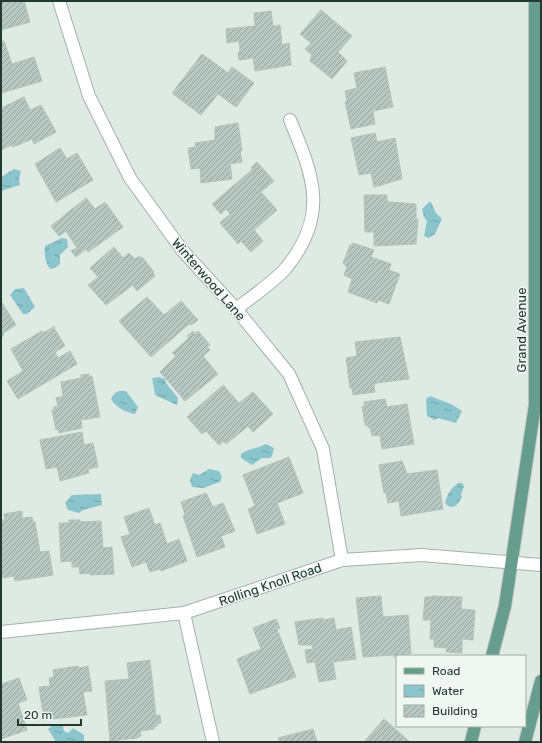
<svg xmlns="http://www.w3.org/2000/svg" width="542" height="743" font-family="Rubik,sans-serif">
	<defs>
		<pattern id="water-ripples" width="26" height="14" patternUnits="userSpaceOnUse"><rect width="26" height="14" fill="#8ac5cc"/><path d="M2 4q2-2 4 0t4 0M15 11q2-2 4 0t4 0" fill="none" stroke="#70a1a6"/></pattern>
		<pattern id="building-hatch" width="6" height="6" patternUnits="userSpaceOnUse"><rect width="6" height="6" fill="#b8c7c1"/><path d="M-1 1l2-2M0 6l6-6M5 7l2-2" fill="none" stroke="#95a39d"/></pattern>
	</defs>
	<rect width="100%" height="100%" fill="#e0eae5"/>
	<!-- water -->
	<g fill="url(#water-ripples)">
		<polygon points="14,169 21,171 19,179 20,185 1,191 1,177"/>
		<polygon points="429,202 431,202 436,213 442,219 435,234 429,238 424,236 427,221 424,217 422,209"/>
		<path d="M 62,238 L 67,239 L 68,247 L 60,255 L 60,264 L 55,268 L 50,269 C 45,263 44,253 45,246 Z"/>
		<polygon points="24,288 35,307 27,314 23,314 10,295 15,289"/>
		<polygon points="159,377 165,379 166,383 178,398 177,405 155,395 152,378"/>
		<path d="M 119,391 L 126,391 L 138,407 L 135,414 C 127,413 115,407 111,399 L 115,393 Z"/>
		<polygon points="430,396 451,404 462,411 456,423 438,418 435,420 427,416 426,399"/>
		<path d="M 266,444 L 274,448 L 272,456 L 270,458 L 262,458 L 252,465 L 241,458 L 241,454 C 247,449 259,448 266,444 Z"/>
		<polygon points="209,469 219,471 222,477 220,482 203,488 192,487 190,480 193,473 199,475"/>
		<path d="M 458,483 L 462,483 L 464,486 L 461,495 L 462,497 C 459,504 452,512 445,503 C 448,493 450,489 458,483 Z"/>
		<polygon points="101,494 102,505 83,510 79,513 68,510 65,503 72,495"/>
		<polygon points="54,724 63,726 64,731 68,733 73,728 84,735 84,742 56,742 48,729"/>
	</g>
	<!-- building -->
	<g fill="url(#building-hatch)" stroke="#b3c3bb">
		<polygon points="1,1 24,1 30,22 1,30"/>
		<polygon points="321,10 352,36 338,52 347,61 332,79 310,61 312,55 305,49 311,43 300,34"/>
		<polygon points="271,11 273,26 280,25 282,45 289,43 291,65 255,71 253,58 239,60 238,52 240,52 239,41 227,43 226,29 255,26 254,13"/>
		<polygon points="4,41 12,64 34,57 42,81 1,93 1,42"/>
		<polygon points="202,54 228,73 232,67 254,83 236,107 218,94 201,115 172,93"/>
		<polygon points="385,67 393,107 373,111 375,124 351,129 345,102 347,101 345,91 357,88 354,73"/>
		<polygon points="24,97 30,110 41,105 56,132 34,144 32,139 13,147 12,145 1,150 1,108"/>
		<polygon points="238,123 242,151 240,151 242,162 230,164 232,179 201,183 200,168 191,169 188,148 196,147 195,143 215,140 215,127"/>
		<polygon points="375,133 377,142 395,138 402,179 374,187 371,173 359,175 351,138"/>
		<polygon points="60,148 67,159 77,153 93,180 56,202 35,164"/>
		<polygon points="257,162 274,181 261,192 277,210 254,230 263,241 251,252 241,241 238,244 220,223 230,214 226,209 221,214 212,204 253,169 251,168"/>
		<polygon points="364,195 387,195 387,201 389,202 416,204 416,219 418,219 416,244 374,246 374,232 365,232"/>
		<polygon points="86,198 95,209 105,202 123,227 88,252 86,249 76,257 71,251 77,248 66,231 59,236 51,226"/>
		<polygon points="353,243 374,250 371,257 391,264 389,270 400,274 389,304 378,300 377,303 348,292 352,279 344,275 347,267 343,263 350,245 352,245"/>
		<polygon points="114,247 123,258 129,253 135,259 138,257 142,257 154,272 153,273 155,276 137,291 133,285 106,305 88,285 98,277 90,268"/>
		<polygon points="147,297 164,315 181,301 198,320 191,325 189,324 151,357 119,321"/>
		<polygon points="1,301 16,325 3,333 4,335 1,337"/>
		<polygon points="55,326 54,328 65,346 55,352 58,358 70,351 77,364 18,399 7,381 23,371 11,349 42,331 43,333"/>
		<polygon points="193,331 195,334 198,331 210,345 207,347 210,350 203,356 218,374 185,401 160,372 176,356 172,353 189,338 187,336"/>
		<polygon points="400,337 409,379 377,383 374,385 375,392 353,395 352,388 350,388 346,358 357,356 355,342"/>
		<polygon points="89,374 89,377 92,376 100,417 81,420 82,428 59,433 58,429 56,430 52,410 54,410 54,407 58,406 56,398 63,396 61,382 81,378 81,375"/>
		<polygon points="223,385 239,403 253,392 273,414 253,432 247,425 247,427 226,444 224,441 219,445 206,431 202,434 187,417"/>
		<polygon points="385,399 387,407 407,404 414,444 382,449 380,435 372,436 370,427 368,428 368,425 365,425 362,406 365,406 364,402"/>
		<polygon points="82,432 84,445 93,443 98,467 88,469 89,473 60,481 57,467 46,469 40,440"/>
		<polygon points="289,457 303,493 277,503 285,524 257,534 248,509 255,506 243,475"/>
		<polygon points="402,461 407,474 437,470 443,509 401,516 399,501 388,503 386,493 384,493 379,465"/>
		<polygon points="206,493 213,507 223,503 235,531 221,536 225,547 197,557 183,516 185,515 181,502"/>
		<polygon points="149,508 155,525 160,523 167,544 179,539 187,561 161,571 160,569 150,572 146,562 132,567 121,537 130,534 124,517"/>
		<polygon points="22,511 22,518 32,517 33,522 35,522 40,552 49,551 53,575 15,581 14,576 1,578 1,520 5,520 4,514"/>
		<polygon points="69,520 80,520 80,522 101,521 103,548 112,547 114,574 90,575 90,573 80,574 79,567 72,567 72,561 61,562 59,523 69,523"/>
		<polygon points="381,596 383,617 408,615 411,653 394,657 394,655 363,657 356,598"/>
		<polygon points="432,596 462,597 461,609 475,610 473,640 462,639 462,653 446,652 447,648 434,647 434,639 430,639 431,620 423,620 425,597 431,597"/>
		<polygon points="323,618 323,620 334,618 336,630 351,627 356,659 333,662 336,679 319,682 315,662 307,663 305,650 313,649 312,645 299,645 295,622"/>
		<polygon points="276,619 280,628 277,629 296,677 250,694 237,659 261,649 253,628"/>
		<polygon points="150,660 156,716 160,715 161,723 157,724 157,726 154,727 154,729 140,731 141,736 137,738 110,741 105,681 129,679 127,663"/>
		<polygon points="78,666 79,668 88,666 92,691 83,692 87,715 44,720 39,687 50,686 49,678 54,677 53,670"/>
		<polygon points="19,678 27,700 18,703 27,730 1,739 1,684"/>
		<polygon points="384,719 410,742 364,742"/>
		<polygon points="313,729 317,742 280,742 278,738"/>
	</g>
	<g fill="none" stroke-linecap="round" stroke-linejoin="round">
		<defs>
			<g id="street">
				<polyline points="59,1 89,96 130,178 182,250 236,309 289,374 323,449 342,560"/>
				<path d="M 236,309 C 250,298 274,282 286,268 C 329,215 314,177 290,120"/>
				<polyline points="184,613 213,742"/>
				<polyline points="1,632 184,613 342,560 422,555 541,565"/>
			</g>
			<g id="primary">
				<polyline points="492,656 505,606 535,405 535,1"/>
				<polyline points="471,742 475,726"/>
				<polyline points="525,742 541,681"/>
			</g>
		</defs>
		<!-- street casing -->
		<use href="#street" stroke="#a3b1ab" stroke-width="14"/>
		<!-- primary casing -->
		<use href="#primary" stroke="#bdc4c1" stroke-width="14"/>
		<!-- street -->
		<use href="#street" stroke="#fff" stroke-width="12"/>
		<!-- primary -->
		<use href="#primary" stroke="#679d8c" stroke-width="12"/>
	</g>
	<g text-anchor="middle" stroke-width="3" stroke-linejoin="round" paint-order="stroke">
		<!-- street labels -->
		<g font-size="13" fill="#223931" stroke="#f0f7f3">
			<text transform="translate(209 279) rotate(49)" y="5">Winterwood Lane</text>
			<text transform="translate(521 330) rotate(-90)" y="5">Grand Avenue</text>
			<text transform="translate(270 584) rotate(-19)" y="5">Rolling Knoll Road</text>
		</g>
	</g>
	<!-- border -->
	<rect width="542" height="743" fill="none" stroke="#223931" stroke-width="4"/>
	<!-- legend -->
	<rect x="396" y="655" width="130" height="72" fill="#f0f7f3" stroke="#9eaba5"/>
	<rect x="404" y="668" width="20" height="6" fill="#679d8c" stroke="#9eaba5"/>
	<text x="432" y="675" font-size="12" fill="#223931">Road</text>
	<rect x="404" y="685" width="20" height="12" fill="url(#water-ripples)" stroke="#9eaba5"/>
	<text x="432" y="695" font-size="12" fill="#223931">Water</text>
	<rect x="404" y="705" width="20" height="12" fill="url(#building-hatch)" stroke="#9eaba5"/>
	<text x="432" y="715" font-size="12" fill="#223931">Building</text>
	<!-- scale -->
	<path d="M18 719v6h63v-6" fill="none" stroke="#223931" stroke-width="2"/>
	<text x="24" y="719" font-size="12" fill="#223931" stroke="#f0f7f3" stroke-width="3" paint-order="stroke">20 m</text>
</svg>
